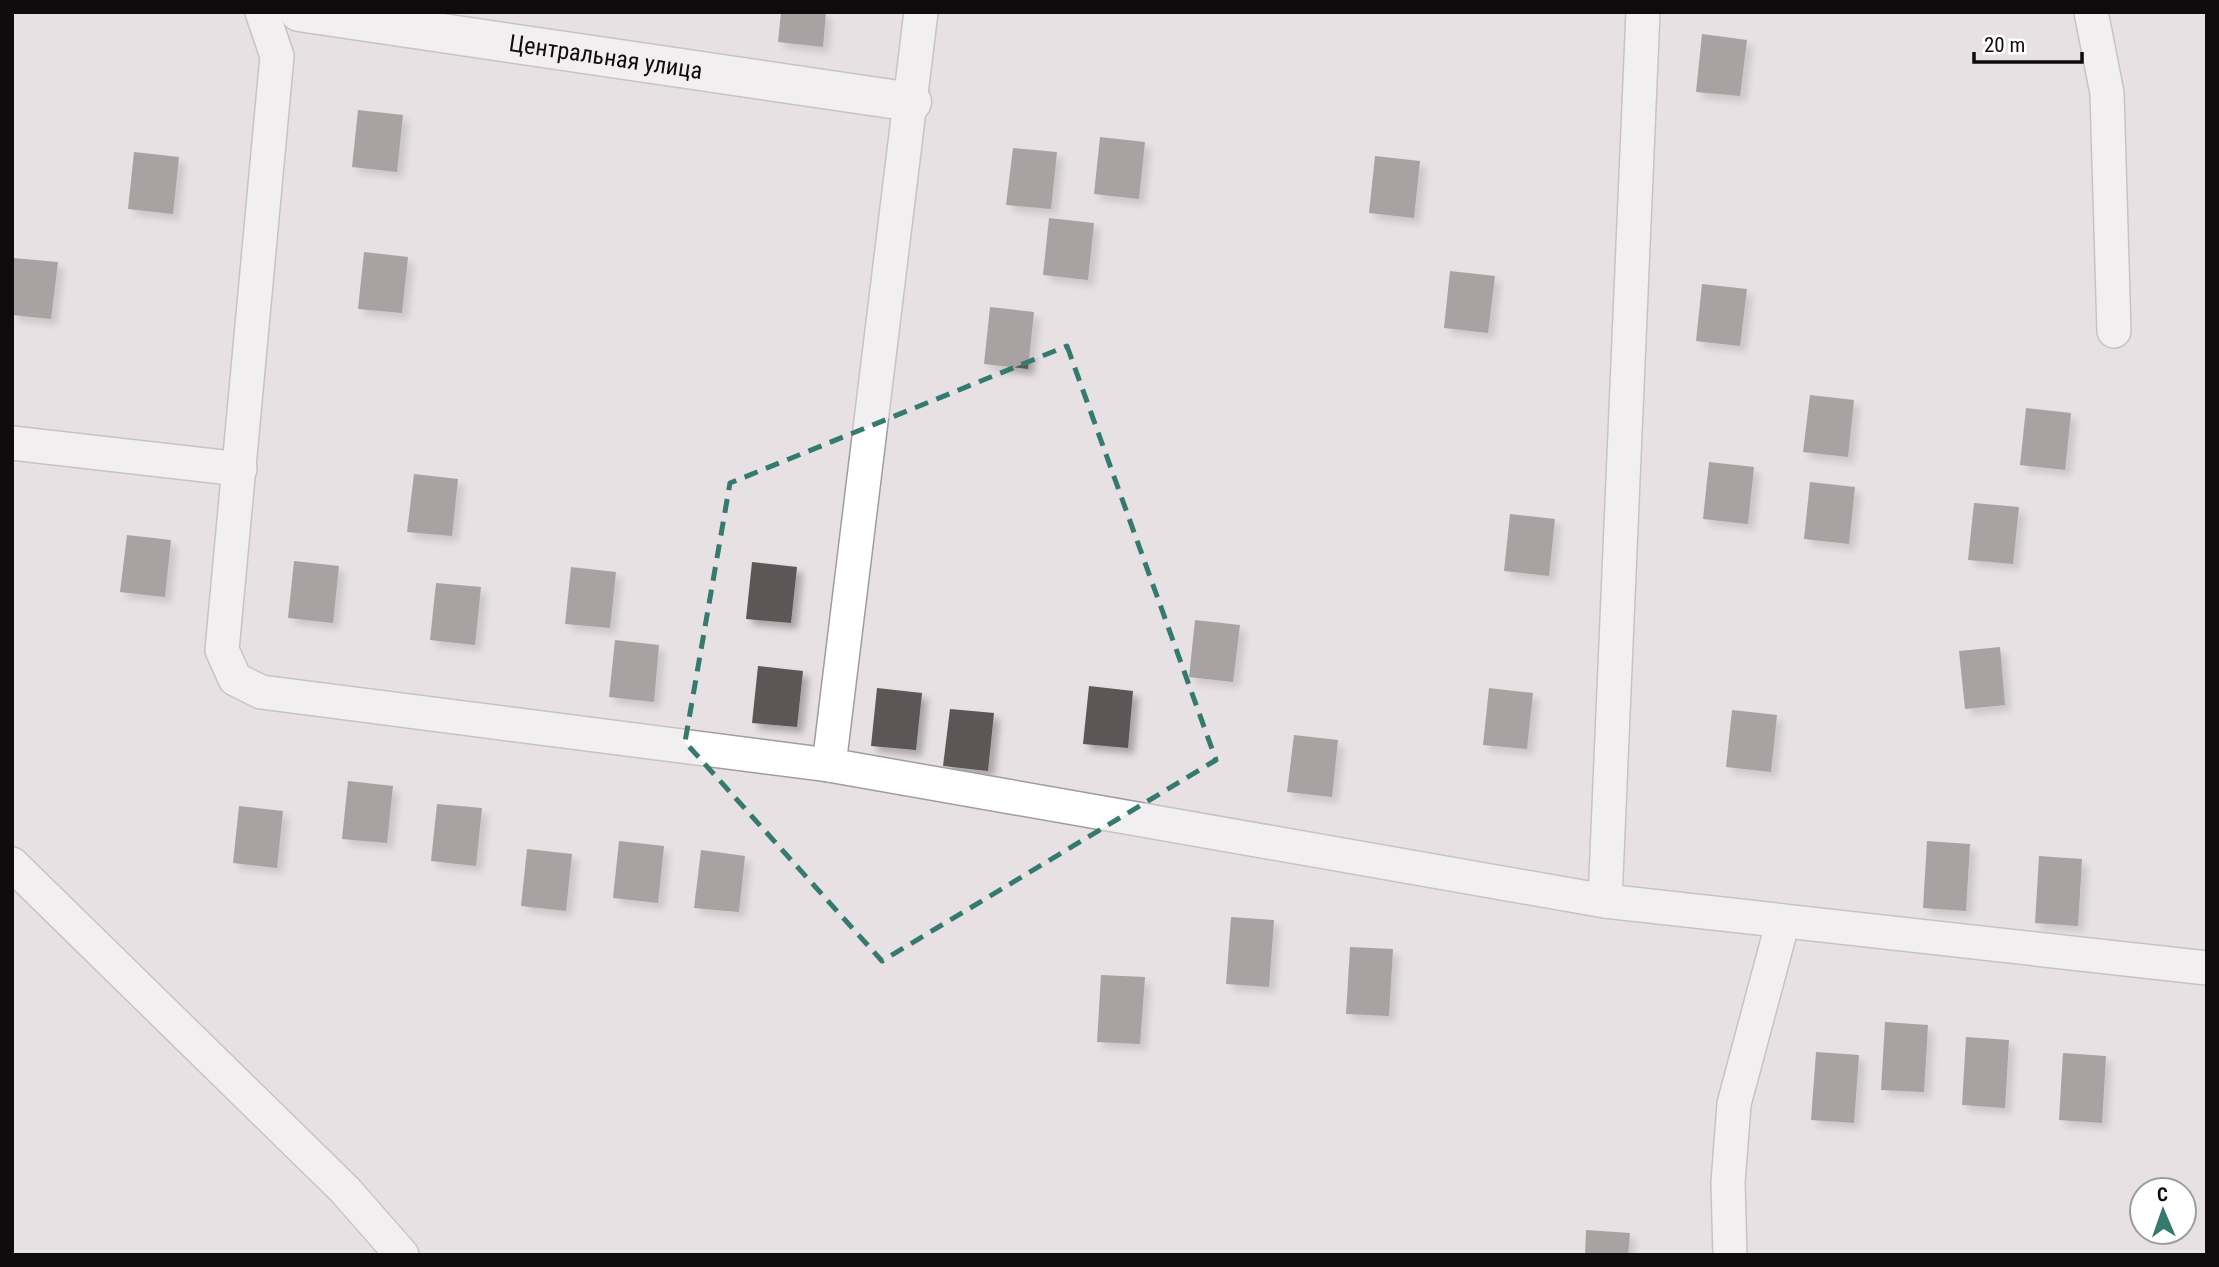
<svg xmlns="http://www.w3.org/2000/svg" width="2219" height="1267" font-family="'Roboto Condensed',sans-serif">
	<defs>
		<filter id="shadow"><feDropShadow dx="6" dy="6" stdDeviation="3.5" flood-color="#0004"/></filter>
	</defs>
	<rect width="100%" height="100%" fill="#e7e1e3"/>
	<!-- building -->
	<g fill="#5b5657" filter="url(#shadow)">
		<polygon points="781,12 826,12 823,47 778,42"/>
		<polygon points="1702,34 1747,40 1740,96 1696,92"/>
		<polygon points="358,110 403,115 397,172 352,167"/>
		<polygon points="1100,137 1145,142 1139,199 1094,194"/>
		<polygon points="1013,148 1057,152 1051,209 1006,205"/>
		<polygon points="134,152 179,157 173,214 128,209"/>
		<polygon points="1375,156 1420,161 1414,218 1369,213"/>
		<polygon points="1049,218 1094,223 1088,280 1043,275"/>
		<polygon points="364,252 408,257 402,313 358,309"/>
		<polygon points="13,258 58,262 51,319 12,315"/>
		<polygon points="1450,271 1495,276 1488,333 1444,328"/>
		<polygon points="1702,284 1747,289 1740,346 1696,341"/>
		<polygon points="990,307 1034,312 1028,369 984,364"/>
		<polygon points="1810,395 1854,400 1848,457 1803,452"/>
		<polygon points="2026,408 2071,413 2065,470 2020,465"/>
		<polygon points="1709,462 1754,467 1748,524 1703,519"/>
		<polygon points="414,474 458,479 452,536 407,532"/>
		<polygon points="1810,482 1855,487 1849,544 1804,539"/>
		<polygon points="1974,503 2019,507 2013,564 1968,560"/>
		<polygon points="1510,514 1555,519 1549,576 1504,571"/>
		<polygon points="127,535 171,540 165,597 120,592"/>
		<polygon points="294,561 339,566 333,623 288,618"/>
		<polygon points="752,562 797,567 791,623 746,619"/>
		<polygon points="571,567 616,572 610,628 565,624"/>
		<polygon points="436,583 481,587 475,645 430,640"/>
		<polygon points="1195,620 1240,625 1233,682 1189,677"/>
		<polygon points="615,640 659,645 654,702 609,697"/>
		<polygon points="2000,647 2005,705 1965,709 1959,651"/>
		<polygon points="758,666 803,671 797,727 752,723"/>
		<polygon points="1089,686 1133,691 1128,748 1083,744"/>
		<polygon points="877,688 922,693 916,750 871,746"/>
		<polygon points="1489,688 1533,693 1527,749 1483,745"/>
		<polygon points="950,709 994,713 988,771 943,766"/>
		<polygon points="1732,710 1777,715 1771,772 1726,767"/>
		<polygon points="1294,735 1338,740 1332,797 1287,792"/>
		<polygon points="348,781 393,786 387,843 342,839"/>
		<polygon points="437,804 482,808 476,866 431,861"/>
		<polygon points="239,806 283,811 277,868 233,863"/>
		<polygon points="619,841 664,846 658,903 613,898"/>
		<polygon points="1927,841 1970,844 1966,911 1923,908"/>
		<polygon points="527,849 572,854 566,911 521,906"/>
		<polygon points="701,850 745,856 739,912 694,908"/>
		<polygon points="2039,856 2082,859 2078,926 2035,923"/>
		<polygon points="1231,917 1274,920 1269,987 1226,984"/>
		<polygon points="1350,947 1393,949 1389,1016 1346,1014"/>
		<polygon points="1101,975 1145,977 1140,1044 1097,1042"/>
		<polygon points="1885,1022 1928,1025 1924,1092 1881,1090"/>
		<polygon points="1966,1037 2009,1040 2005,1108 1962,1105"/>
		<polygon points="1816,1052 1859,1055 1854,1123 1811,1120"/>
		<polygon points="2063,1053 2106,1056 2102,1123 2059,1120"/>
		<polygon points="1586,1230 1630,1233 1628,1255 1585,1255"/>
	</g>
	<g fill="none" stroke-linecap="round" stroke-linejoin="round">
		<defs>
			<g id="minor">
				<polyline points="262,12 277,56 222,650 235,679 261,692 829,765 1605,901 2207,968"/>
				<polyline points="2091,12 2107,93 2114,331"/>
				<polyline points="12,443 240,469"/>
				<polyline points="829,765 921,12"/>
				<polyline points="12,864 345,1190 402,1255"/>
				<polyline points="1605,901 1643,12"/>
				<polyline points="1730,1255 1728,1183 1734,1104 1783,921"/>
			</g>
			<g id="tertiary">
				<path id="s1" d="M 299,12 L 912,102"/>
			</g>
		</defs>
		<!-- minor casing -->
		<use href="#minor" stroke="#a29c9e" stroke-width="36"/>
		<!-- tertiary casing -->
		<use href="#tertiary" stroke="#a29c9e" stroke-width="41"/>
		<!-- minor -->
		<use href="#minor" stroke="#fff" stroke-width="33"/>
		<!-- tertiary -->
		<use href="#tertiary" stroke="#fff" stroke-width="38"/>
	</g>
	<!-- marked area -->
	<path d="M0 0H2219V1267H0ZM 1067,346 L 1216,760 L 882,961 L 685,742 L 730,483 Z" fill="#e7e1e3" fill-opacity=".55" fill-rule="evenodd"/>
	<path fill="none" stroke="#357a6f" stroke-width="5" stroke-dasharray="14 9" stroke-linejoin="round" d="M 1067,346 L 1216,760 L 882,961 L 685,742 L 730,483 Z"/>
	<g text-anchor="middle" stroke-width="7" stroke-linejoin="round" paint-order="stroke">
		<!-- street labels -->
		<g font-size="24" fill="#0d0b0c" stroke="#fff">
			<text dy="8" stroke="none"><textPath href="#s1" startOffset="310">Центральная улица</textPath></text>
		</g>
	</g>
	<!-- border -->
	<rect width="2219" height="1267" fill="none" stroke="#0d0b0c" stroke-width="28"/>
	<!-- north arrow -->
	<g transform="translate(2163 1211) rotate(358)"><circle r="33" fill="#ffffff" stroke="#9e9d9e" stroke-width="2"/>
	<path d="M0-5L12 26L0 18L-12 26Z" fill="#357a6f"/>
	<text y="-10" font-size="19" font-weight="bold" text-anchor="middle" fill="#0d0b0c">С</text>
	</g>
	<!-- scale -->
	<path d="M1974 52v10h108v-10" fill="none" stroke="#0d0b0c" stroke-width="3.5"/>
	<text x="1984" y="52" font-size="21" fill="#0d0b0c" stroke="#ffffff" stroke-width="5" paint-order="stroke">20 m</text>
</svg>
